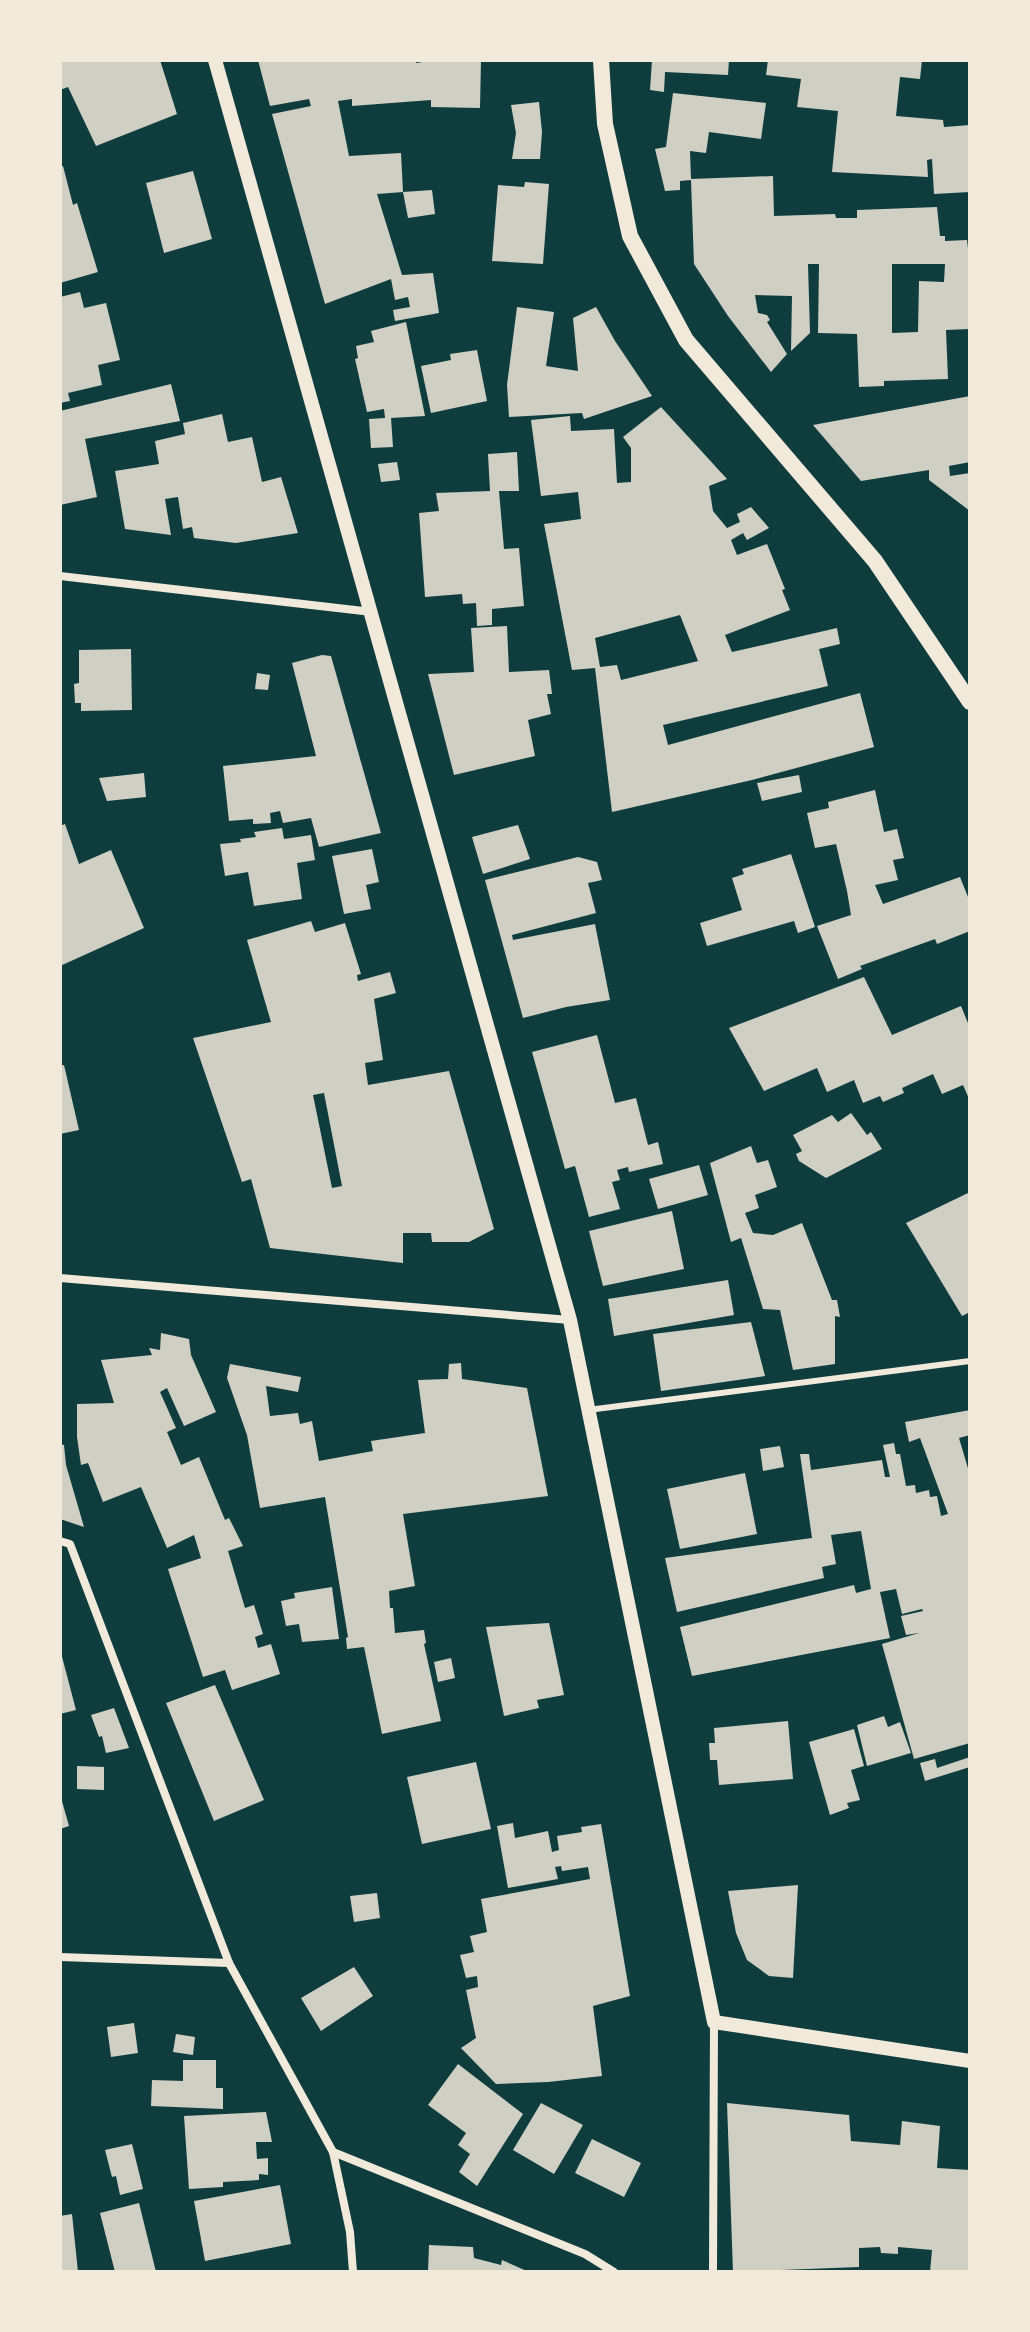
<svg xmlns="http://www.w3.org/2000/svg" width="1030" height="2332" font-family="'Varela Round',sans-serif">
	<rect width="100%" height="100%" fill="#0f3d3e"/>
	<!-- building -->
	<g fill="#cfcfc3" fill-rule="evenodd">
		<polygon points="60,60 160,60 177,114 96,146 68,87 60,90"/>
		<polygon points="258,60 416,60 416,63 436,60 481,60 480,108 431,107 431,100 352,106 352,99 338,101 349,156 401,153 403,192 432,190 435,214 408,218 403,192 377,194 402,275 433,273 439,313 395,321 393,310 410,307 408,297 395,300 391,279 325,304 272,114 311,106 309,99 270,106"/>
		<polygon points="652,60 729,60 728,75 665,72 664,92 650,90"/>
		<polygon points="768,60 922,60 920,79 900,77 896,116 943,120 944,127 970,125 970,192 934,194 932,159 927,160 928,177 832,172 838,111 797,107 801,79 766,75"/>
		<path d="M 673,93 L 766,103 L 761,139 L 709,132 L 706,153 L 690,151 L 691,179 L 773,176 L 774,216 L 835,214 L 836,218 L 857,218 L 857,210 L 937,207 L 940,236 L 945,236 L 945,241 L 967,240 L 970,265 L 970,329 L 946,330 L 948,379 L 884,381 L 884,386 L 859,387 L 857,334 L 818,333 L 819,264 L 808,264 L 810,333 L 791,351 L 792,296 L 755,295 L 758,313 L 767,315 L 770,320 L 767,322 L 787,354 L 771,372 L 728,316 L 694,264 L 691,180 L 680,181 L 680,190 L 665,191 L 655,149 L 666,147 ZM 892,264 L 945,264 L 944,282 L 919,281 L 918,332 L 892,333 Z"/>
		<polygon points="539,102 542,132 540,159 512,159 516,133 511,105"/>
		<polygon points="63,166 73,205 77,203 98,272 60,283 60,167"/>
		<polygon points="193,171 212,239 164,253 146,183"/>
		<polygon points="525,182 549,184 543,264 492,261 498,185 524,187"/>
		<polygon points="80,292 84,308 106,303 120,360 98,365 102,385 68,393 70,401 60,403 60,297"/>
		<polygon points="517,307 554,312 546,366 578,371 573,318 596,307 615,341 652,396 584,419 582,413 509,417 507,385"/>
		<polygon points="406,322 425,416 391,418 393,447 371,448 369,419 385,418 384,409 367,412 355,359 358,358 356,346 374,342 371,331"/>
		<polygon points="477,350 487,401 431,413 421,366 451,360 450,354"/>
		<polygon points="171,384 180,421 85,439 97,497 60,505 60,411"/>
		<polygon points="970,396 970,462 949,466 950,476 970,473 970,511 929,480 929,470 861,481 813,425"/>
		<path d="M 661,407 L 727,479 L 709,486 L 713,511 L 727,528 L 740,522 L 737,514 L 751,507 L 769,528 L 747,540 L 743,533 L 731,540 L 737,555 L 767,544 L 785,589 L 782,590 L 790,610 L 725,635 L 732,652 L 837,628 L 840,644 L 819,649 L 828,686 L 663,725 L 668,745 L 860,693 L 874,747 L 752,780 L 612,812 L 595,668 L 572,670 L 544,524 L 581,519 L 578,492 L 541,496 L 531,420 L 570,416 L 571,431 L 614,429 L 617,483 L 631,482 L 631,448 L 623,437 ZM 680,615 L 698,661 L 621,680 L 617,665 L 600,667 L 595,638 Z"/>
		<polygon points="222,414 228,442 252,437 262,482 281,477 298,533 236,543 194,538 192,527 183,529 178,497 165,499 171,535 125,529 115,471 159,464 155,441 185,434 183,423"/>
		<polygon points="517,452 519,491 499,491 504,549 519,548 524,606 492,609 492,625 477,626 476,603 463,604 462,594 425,597 419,513 439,511 436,493 490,491 488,454"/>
		<polygon points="397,462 400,480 381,482 378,464"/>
		<polygon points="507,626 509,672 549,670 552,694 547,694 551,714 528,720 535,756 454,775 428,674 474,672 471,628"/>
		<polygon points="131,649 132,710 81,711 81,703 75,703 74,684 79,683 79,650"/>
		<polygon points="322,655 331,656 381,833 319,847 311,818 283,823 280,811 270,813 271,823 253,824 253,819 229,821 223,766 316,756 292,663"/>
		<polygon points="257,673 270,675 268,690 255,689"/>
		<polygon points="144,773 146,797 107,801 99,778"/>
		<polygon points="799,775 802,792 762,801 757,783"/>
		<polygon points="875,790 884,832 897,829 904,858 893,860 898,880 875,885 883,904 960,877 970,902 970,931 937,944 935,939 860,966 862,969 838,979 817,926 851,915 847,891 836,844 815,848 807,813 829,808 828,802"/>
		<polygon points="65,824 79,864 111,850 144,928 60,966 60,826"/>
		<polygon points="518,825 530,859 483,874 472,837"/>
		<polygon points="282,828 284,839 311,835 315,860 297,863 302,899 254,906 248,872 225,876 220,844 241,842 240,839 256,837 254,832"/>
		<polygon points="372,849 379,882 366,885 371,909 344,914 332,856"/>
		<polygon points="791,854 815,927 798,933 794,921 707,946 700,923 742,910 732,878 744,874 742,869"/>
		<polygon points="578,857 597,862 602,880 588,883 596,913 512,935 513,940 595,924 610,1000 566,1007 523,1018 485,880"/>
		<path d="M 311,921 L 315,932 L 345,923 L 361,974 L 357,975 L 358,981 L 390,972 L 396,993 L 374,999 L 383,1060 L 365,1063 L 368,1085 L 449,1071 L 494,1229 L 469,1242 L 432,1242 L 431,1233 L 403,1233 L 403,1263 L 270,1248 L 251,1179 L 242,1182 L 193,1038 L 271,1022 L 247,940 ZM 324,1093 L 342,1186 L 332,1188 L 313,1095 Z"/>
		<polygon points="864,977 892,1035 961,1006 970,1028 970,1101 963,1085 942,1094 933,1074 902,1088 904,1093 883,1102 880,1096 863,1103 854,1080 827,1092 817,1068 764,1091 729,1028"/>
		<polygon points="597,1035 615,1103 636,1098 648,1145 658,1142 663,1164 629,1172 628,1167 617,1170 620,1180 612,1182 620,1209 589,1217 575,1166 565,1169 532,1052"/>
		<polygon points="64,1065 79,1130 60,1134 60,1066"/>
		<polygon points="851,1113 867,1135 871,1132 882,1149 826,1178 799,1161 796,1154 802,1151 793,1135 832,1115 838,1122"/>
		<polygon points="751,1146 757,1163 768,1160 777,1187 755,1195 759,1208 745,1213 753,1233 773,1235 802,1223 832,1300 837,1300 840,1317 835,1316 835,1364 793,1370 780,1310 763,1309 741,1238 731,1242 710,1163"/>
		<polygon points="699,1165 708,1195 658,1209 649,1179"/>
		<polygon points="968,1193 970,1198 970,1312 962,1316 906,1223"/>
		<polygon points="672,1211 684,1269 603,1286 589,1231"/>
		<polygon points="728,1280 734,1315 614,1336 608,1299"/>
		<polygon points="751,1322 765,1376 661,1391 653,1334"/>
		<polygon points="161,1333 189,1339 191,1355 216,1412 184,1426 167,1388 160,1392 176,1428 167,1432 181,1465 199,1457 225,1520 229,1518 243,1546 228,1551 245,1608 254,1605 263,1634 255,1637 258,1648 271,1644 280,1674 232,1690 225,1670 203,1677 168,1569 201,1558 194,1535 167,1548 141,1487 103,1502 88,1463 81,1465 77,1437 77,1404 114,1403 101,1360 152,1355 149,1348 160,1350"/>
		<polygon points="461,1363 462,1379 527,1388 548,1496 403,1514 415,1586 389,1591 390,1608 393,1608 395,1633 424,1630 426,1643 424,1644 441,1721 382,1734 364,1647 347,1649 346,1638 348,1637 325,1497 260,1508 247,1435 227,1378 230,1364 301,1377 298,1392 266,1386 270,1416 298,1413 300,1424 312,1421 319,1461 373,1451 371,1441 425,1433 418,1380 448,1379 449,1364"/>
		<polygon points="970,1410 970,1435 959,1438 970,1475 970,1743 914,1759 882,1644 919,1633 906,1635 901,1616 923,1611 922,1609 902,1614 896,1589 880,1592 890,1638 692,1676 680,1627 854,1585 856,1593 871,1589 861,1531 831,1535 836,1564 822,1567 824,1578 677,1612 665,1558 812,1538 800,1454 809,1454 811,1470 882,1460 885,1477 890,1477 883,1445 894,1443 896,1454 900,1454 906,1486 915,1485 916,1493 929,1490 930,1497 937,1496 941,1516 948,1514 920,1438 909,1442 905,1422"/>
		<polygon points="60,1444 64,1445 66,1465 84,1527 60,1519"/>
		<polygon points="780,1446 784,1467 763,1471 760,1449"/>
		<polygon points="745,1473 757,1534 680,1549 667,1489"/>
		<polygon points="332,1587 339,1639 302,1642 299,1624 286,1626 281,1601 295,1598 294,1593"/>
		<polygon points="549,1623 564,1695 537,1700 539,1708 504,1716 486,1627"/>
		<polygon points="60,1649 76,1710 60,1714"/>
		<polygon points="451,1658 455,1678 438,1682 434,1662"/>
		<polygon points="215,1685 264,1800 214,1821 166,1703"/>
		<polygon points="114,1708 129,1748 106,1753 102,1736 99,1737 91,1715"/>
		<polygon points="884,1716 888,1727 900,1722 911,1753 867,1766 857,1725"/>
		<polygon points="788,1721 793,1779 719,1785 717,1760 710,1760 709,1743 715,1743 714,1728"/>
		<polygon points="854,1729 864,1766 851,1770 860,1800 847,1803 849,1808 830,1815 809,1742"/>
		<polygon points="970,1757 970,1767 925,1781 920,1763 935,1759 937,1768"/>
		<polygon points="476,1762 491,1829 422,1844 407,1777"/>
		<polygon points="77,1766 104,1767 104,1790 77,1789"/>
		<polygon points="60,1794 69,1826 60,1829"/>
		<polygon points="513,1823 515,1838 548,1831 552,1852 559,1850 557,1836 582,1832 581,1827 601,1824 630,1996 593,2006 602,2076 548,2082 496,2084 461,2048 476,2038 466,1990 478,1987 477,1976 466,1978 460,1955 474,1952 470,1936 487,1932 481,1899 590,1879 588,1867 562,1871 561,1866 555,1867 558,1879 508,1888 497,1826"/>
		<polygon points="798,1885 793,1978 769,1976 747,1960 736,1933 728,1891"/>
		<polygon points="377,1893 380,1918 354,1922 350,1896"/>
		<polygon points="354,1967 373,1996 321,2031 301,1998"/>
		<polygon points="134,2023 138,2053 111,2057 107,2027"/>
		<polygon points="176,2034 195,2037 193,2055 173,2052"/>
		<polygon points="183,2060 216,2060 216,2088 223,2088 223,2109 151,2106 152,2080 183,2081"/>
		<polygon points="458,2064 523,2114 477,2186 459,2172 470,2154 458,2145 466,2133 428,2105"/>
		<polygon points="541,2103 583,2125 554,2174 513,2150"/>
		<polygon points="727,2103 849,2115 851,2141 900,2145 902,2121 940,2126 937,2168 970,2170 970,2272 930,2272 932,2250 898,2247 898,2254 881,2253 880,2247 859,2248 859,2267 733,2272"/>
		<polygon points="266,2112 272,2142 256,2142 257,2159 268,2158 268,2175 259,2174 259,2180 223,2182 223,2187 189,2189 184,2116"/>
		<polygon points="592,2139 641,2163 624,2197 575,2173"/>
		<polygon points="132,2144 143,2189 120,2195 116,2176 112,2177 105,2150"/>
		<polygon points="280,2185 291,2244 205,2261 194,2201"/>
		<polygon points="139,2203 156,2272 115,2272 100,2213"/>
		<polygon points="72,2214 78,2272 60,2272 60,2216"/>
		<polygon points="429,2245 473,2247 474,2258 501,2265 502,2260 529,2272 428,2272"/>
	</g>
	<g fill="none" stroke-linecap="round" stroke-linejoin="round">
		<!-- service -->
		<polyline stroke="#f1e9da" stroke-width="6" points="588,1410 970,1361"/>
		<!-- minor -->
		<g stroke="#f1e9da" stroke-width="8">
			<polyline points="60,576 372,612"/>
			<polyline points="60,1278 570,1320"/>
			<polyline points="60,1541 70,1544 229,1963 333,2152 350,2232 353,2272"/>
			<polyline points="60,1957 229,1963"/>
			<polyline points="333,2152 585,2254 614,2272"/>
			<polyline points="713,2272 714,2022"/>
		</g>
		<!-- tertiary -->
		<polyline stroke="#f1e9da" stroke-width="14" points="215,60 570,1320 714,2022 970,2061"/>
		<!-- secondary -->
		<polyline stroke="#f1e9da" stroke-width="16" points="601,60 605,124 630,236 686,340 875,561 970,702"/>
	</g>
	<!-- border -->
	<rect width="1030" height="2332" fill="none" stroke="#f1e9da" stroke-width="124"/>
</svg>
